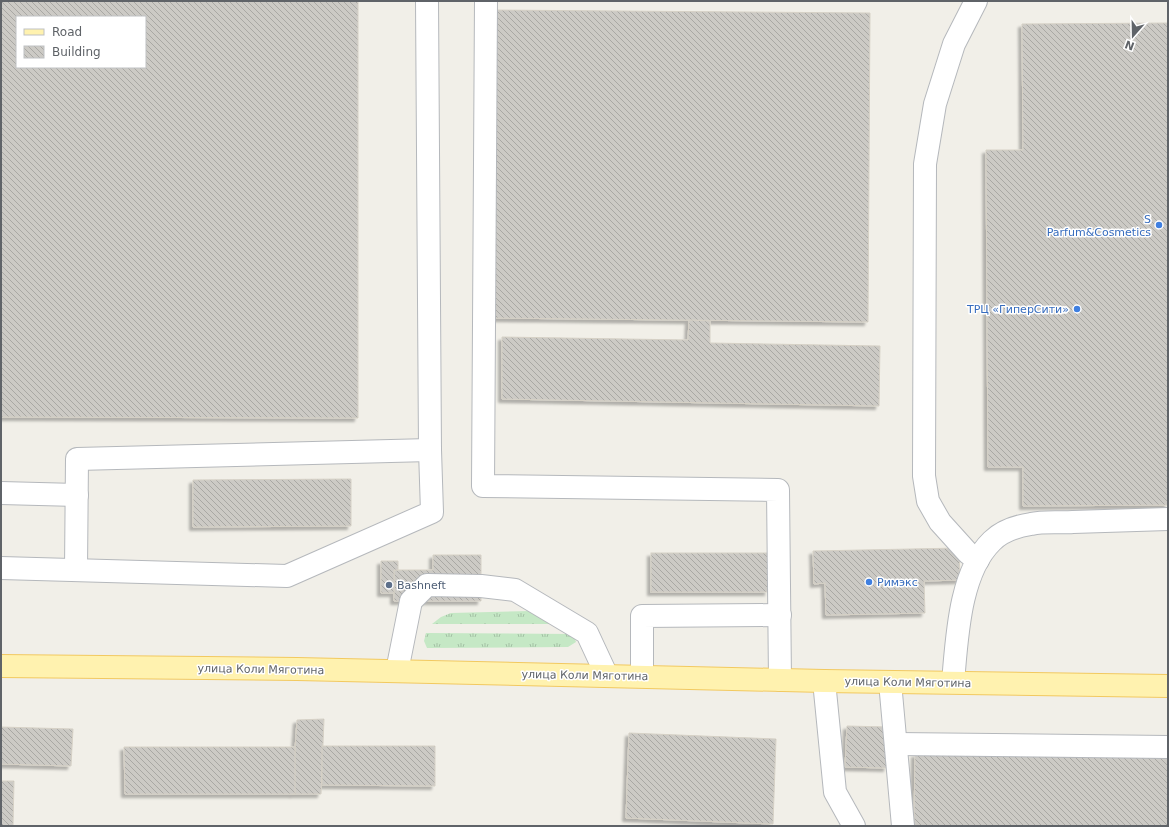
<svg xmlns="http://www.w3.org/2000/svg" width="1169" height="827" font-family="'DejaVu Sans',sans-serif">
	<defs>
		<pattern id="grass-tufts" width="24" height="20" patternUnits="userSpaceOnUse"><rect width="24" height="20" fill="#c5e8c5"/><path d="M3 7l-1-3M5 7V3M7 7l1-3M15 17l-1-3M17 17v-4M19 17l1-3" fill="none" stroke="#a3c0a4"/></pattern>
		<pattern id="building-back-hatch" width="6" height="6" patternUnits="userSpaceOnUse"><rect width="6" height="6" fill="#cccac5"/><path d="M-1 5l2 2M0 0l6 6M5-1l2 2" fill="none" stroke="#a9a8a4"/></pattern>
		<filter id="shadow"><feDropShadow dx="-3.5" dy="3.5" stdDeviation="1" flood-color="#0004"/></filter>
	</defs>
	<rect width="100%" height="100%" fill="#f1efe8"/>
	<!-- grass -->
	<g fill="url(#grass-tufts)">
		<polygon points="531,611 555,624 432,624 441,617 451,613"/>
		<polygon points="426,633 573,634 576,642 568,647 427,648 424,641"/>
	</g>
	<!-- building -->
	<g fill="url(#building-back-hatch)" stroke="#d6d1c6" fill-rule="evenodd" filter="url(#shadow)">
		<path d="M 1,1 L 358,1 L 358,418 L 1,417 ZM 17,17 L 145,17 L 145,67 L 17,67 Z"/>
		<polygon points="493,10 870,13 868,322 490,318"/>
		<polygon points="1168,23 1168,505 1023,506 1023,467 988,467 986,150 1023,150 1022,24"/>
		<polygon points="689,320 710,321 710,343 880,346 879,406 502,399 502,337 688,340"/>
		<polygon points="351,479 351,526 193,527 193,480"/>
		<polygon points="959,548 960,580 924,581 925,613 826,615 825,583 814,584 813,551"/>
		<rect x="651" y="553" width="117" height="39"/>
		<polygon points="433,555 481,555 481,601 394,601 394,570 433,570"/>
		<polygon points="381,561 398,561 398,570 394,570 394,593 381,593"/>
		<polygon points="324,719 321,794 292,794 297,720"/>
		<polygon points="847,726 889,727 887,768 845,767"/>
		<polygon points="1,727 73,729 71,766 1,764"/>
		<polygon points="629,733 776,739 773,824 626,818"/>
		<polygon points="322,746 435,746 435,786 322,785"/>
		<polygon points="124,747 295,747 295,794 125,794"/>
		<polygon points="915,754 1168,757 1168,826 914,826"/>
		<polygon points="1,781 14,781 13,826 1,826"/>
	</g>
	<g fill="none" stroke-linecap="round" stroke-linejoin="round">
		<defs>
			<g id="minor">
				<polyline points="486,1 483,486 778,490 780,680"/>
				<polyline points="976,1 954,44 935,104 925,164 924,476 928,501 940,522 968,553 978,560"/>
				<polyline points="1,493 77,495"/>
				<polyline points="1,568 287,576 432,512 430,450 427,1"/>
				<polyline points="76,570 77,459 430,450"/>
				<polyline points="397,671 411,601 427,585 481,586 515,590 587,633 607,676"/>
				<polyline points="642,676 642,616 780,615"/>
				<polyline points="824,681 835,792 854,826"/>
				<polyline points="890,682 903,826"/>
				<path d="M 953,682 C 957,639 959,573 992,541 C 1002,531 1018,526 1031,524 C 1044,521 1060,523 1073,522 C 1105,521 1136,520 1168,519"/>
				<polyline points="896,744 1168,747"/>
			</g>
			<polyline id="major" points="1,666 297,669 824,681 1168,686"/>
		</defs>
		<!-- minor casing -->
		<use href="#minor" stroke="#b5b8bc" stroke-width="24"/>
		<!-- major casing -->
		<use href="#major" stroke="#f2c960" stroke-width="24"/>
		<!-- minor -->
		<use href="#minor" stroke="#fff" stroke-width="22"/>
		<!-- major -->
		<use href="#major" stroke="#fff2af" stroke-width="22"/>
	</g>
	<!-- markers -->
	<g fill="#3f7fe0" stroke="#fff" stroke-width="1.5">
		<circle cx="1159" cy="225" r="4"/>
		<circle cx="1077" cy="309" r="4"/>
		<circle cx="869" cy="582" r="4"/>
	</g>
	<circle fill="#5c6f8a" stroke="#fff" stroke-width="1.5" cx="389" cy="585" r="4"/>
	<g text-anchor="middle" stroke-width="3" stroke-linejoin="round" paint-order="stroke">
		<!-- shop labels -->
		<g font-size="11" fill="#366cbe" stroke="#fff" text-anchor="end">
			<text x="1151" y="223">S<tspan x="1151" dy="13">Parfum&amp;Cosmetics</tspan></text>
			<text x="1069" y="313">ТРЦ «ГиперСити»</text>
			<text x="877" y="586" text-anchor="start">Римэкс</text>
		</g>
		<!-- service labels -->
		<g font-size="11" fill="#4e5e75" stroke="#fff" text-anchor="start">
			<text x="397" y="589">Bashneft</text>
		</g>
		<!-- street labels -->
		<g font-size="11" fill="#5f6368" stroke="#fff">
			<text transform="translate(261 669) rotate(1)" y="4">улица Коли Мяготина</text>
			<text transform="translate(585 675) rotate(1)" y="4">улица Коли Мяготина</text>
			<text transform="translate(908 682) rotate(1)" y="4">улица Коли Мяготина</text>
		</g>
	</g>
	<!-- border -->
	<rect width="1169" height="827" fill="none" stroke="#5f6368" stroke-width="4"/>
	<!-- legend -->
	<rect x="16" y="16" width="130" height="52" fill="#ffffff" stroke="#bfc1c3"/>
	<rect x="24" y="29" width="20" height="6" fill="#fff2af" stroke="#bfc1c3"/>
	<text x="52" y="36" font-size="12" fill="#5f6368">Road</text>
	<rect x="24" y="46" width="20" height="12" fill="url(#building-back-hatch)" stroke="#bfc1c3"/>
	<text x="52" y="56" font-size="12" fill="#5f6368">Building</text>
	<!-- north arrow -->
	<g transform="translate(1133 36) rotate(200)" stroke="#ffffff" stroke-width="3" paint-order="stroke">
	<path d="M0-3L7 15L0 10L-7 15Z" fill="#5f6368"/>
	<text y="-6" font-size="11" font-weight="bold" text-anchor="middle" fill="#5f6368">N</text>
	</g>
</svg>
